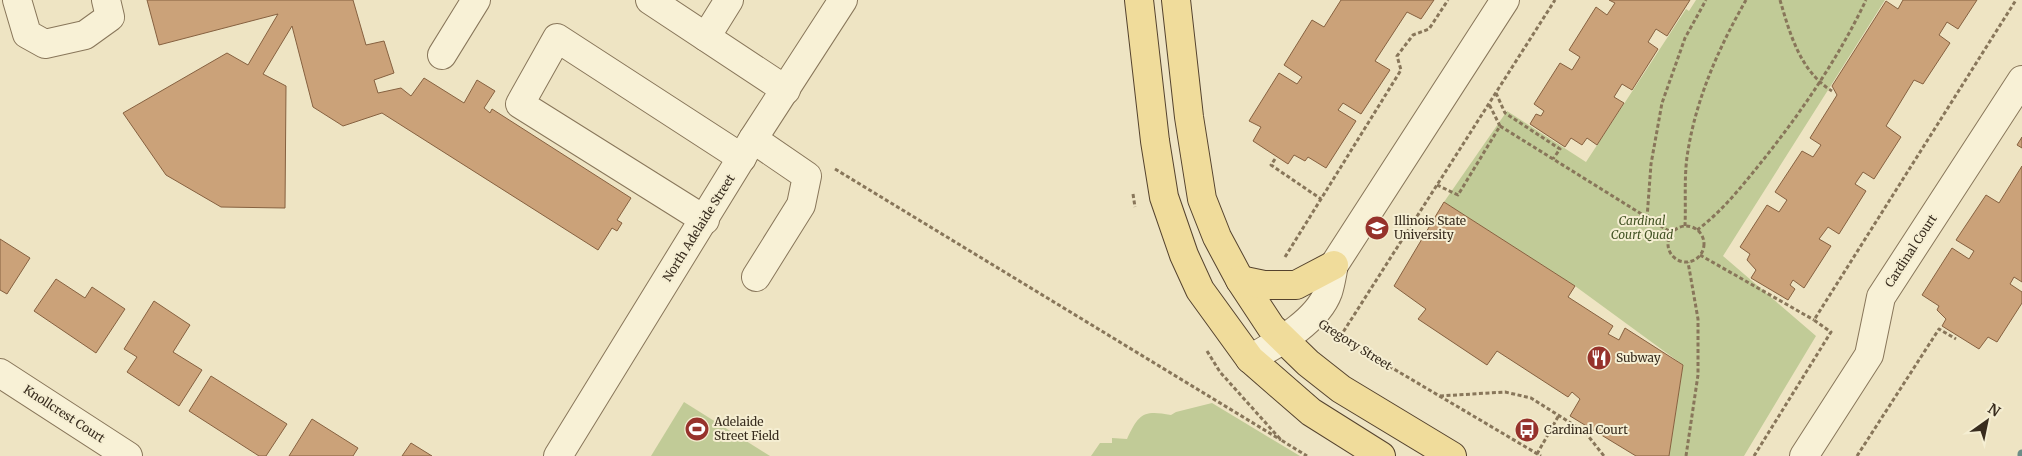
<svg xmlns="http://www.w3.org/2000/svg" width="2022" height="456" font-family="Merriweather,serif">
	<rect width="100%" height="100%" fill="#eee4c3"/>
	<!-- green -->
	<g fill="#c1cb97">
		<polygon points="1696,0 1885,0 1723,256 1816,336 1744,456 1669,456 1683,365 1575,286 1444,202 1507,111 1586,162 1686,9 1689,11"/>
		<polygon points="684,402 770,456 651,456"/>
		<path d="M 1212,403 L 1300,456 L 1091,456 L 1100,443 L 1112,443 L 1112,438 L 1127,439 C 1139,413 1144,410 1171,415 L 1176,412 Z"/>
	</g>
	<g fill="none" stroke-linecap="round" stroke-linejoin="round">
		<!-- stream -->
		<polyline stroke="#6c8e88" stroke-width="9" points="2022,456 2022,454"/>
	</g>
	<!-- building -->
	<g fill="#cba279" stroke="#866140">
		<polygon points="147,0 353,0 366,45 384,41 394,73 374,80 378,93 401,88 411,96 424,78 464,103 477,80 495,91 484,108 490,113 492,109 631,198 617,220 622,223 617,231 612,228 598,250 382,113 343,126 313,107 292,26 263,74 286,86 285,208 221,207 166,175 123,113 227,53 248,65 278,14 159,45"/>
		<polygon points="1341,0 1434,0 1421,19 1407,12 1375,61 1390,70 1361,114 1343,103 1338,110 1356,121 1326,168 1308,157 1305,161 1294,155 1288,164 1253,141 1261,127 1249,121 1279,73 1297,84 1302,77 1284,65 1312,20 1324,27"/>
		<polygon points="1609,0 1690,0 1667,36 1656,29 1648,42 1658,49 1632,90 1622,84 1614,97 1624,103 1597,145 1587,138 1582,145 1571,138 1565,147 1530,124 1536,114 1541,116 1544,111 1534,104 1560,63 1572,70 1580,57 1569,50 1596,7 1607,15 1615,3"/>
		<polygon points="1903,0 1977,0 1958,29 1947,22 1939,35 1950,43 1923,84 1914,80 1886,126 1901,137 1874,179 1863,172 1855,184 1866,191 1839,234 1828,227 1819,239 1831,246 1804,288 1793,280 1790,285 1795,289 1788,300 1751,278 1756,270 1747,260 1750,254 1740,247 1767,205 1779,212 1787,200 1775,192 1802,151 1813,157 1821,145 1810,138 1837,95 1832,86 1886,1 1898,9"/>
		<polygon points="2022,137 2022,148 2017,145"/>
		<polygon points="2022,166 2022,282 2014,277 2010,284 2022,292 2022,303 1997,342 1988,337 1979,349 1942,326 1946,319 1937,310 1939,306 1922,295 1952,248 1969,259 1974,251 1956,240 1986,195 1999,203"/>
		<polygon points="1444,202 1575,286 1568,297 1613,326 1608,334 1619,340 1625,328 1683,365 1669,456 1636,456 1570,416 1580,399 1572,392 1568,397 1497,351 1487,365 1418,319 1426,309 1394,286"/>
		<polygon points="0,239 30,258 7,294 0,290"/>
		<polygon points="56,279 85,298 92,287 125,309 96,353 34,311"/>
		<polygon points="154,301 190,325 173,352 202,370 179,406 127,372 137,357 124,349"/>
		<polygon points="211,376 287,424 266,456 259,456 189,411"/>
		<polygon points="312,419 358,448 353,456 289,456"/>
		<polygon points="411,443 432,456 402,456"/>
	</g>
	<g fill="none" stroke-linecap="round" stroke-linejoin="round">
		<defs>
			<g id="minor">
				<polyline points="17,0 27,34 45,44 85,35 110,17 106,0"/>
				<polyline points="650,0 786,90"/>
				<polyline points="706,37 729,0"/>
				<polyline points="442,55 476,0"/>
				<polyline points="753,139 807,176 801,205 756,277"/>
				<polyline points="705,220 520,104 557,38 742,158"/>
				<path d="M 1250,359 C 1276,344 1317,322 1328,292 C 1331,283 1332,274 1334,265 L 1505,0"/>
				<polyline points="0,373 128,456"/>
				<polyline points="558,456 753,139 843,0"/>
				<polyline points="1804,456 1869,355 1881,297 2022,80"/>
			</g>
			<g id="major">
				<polyline points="1139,0 1155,141 1164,197 1184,255 1200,290 1250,359 1311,412 1381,456"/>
				<polyline points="1176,0 1189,117 1202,199 1217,237 1240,280 1271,327 1308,363 1341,389 1452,456"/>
				<polyline points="1240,280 1264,285 1296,285 1334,265"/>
			</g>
		</defs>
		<!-- minor casing -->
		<use href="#minor" stroke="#88765a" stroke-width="30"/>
		<!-- major casing -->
		<use href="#major" stroke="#55432e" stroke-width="30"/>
		<!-- path -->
		<g stroke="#88765a" stroke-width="3" stroke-dasharray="4 2.5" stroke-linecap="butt">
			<path d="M 1780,0 C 1790,34 1800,71 1832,91"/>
			<polyline points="1496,93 1505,113 1560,149 1553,159"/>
			<polyline points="1500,126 1672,233"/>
			<polyline points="1275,159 1271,165 1321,199"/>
			<polyline points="835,169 1281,440"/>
			<polyline points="1437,185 1458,195 1500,126 1489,104"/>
			<polyline points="1133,194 1135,207"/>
			<polyline points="1647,218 1651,164 1662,103 1685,38 1706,0"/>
			<path d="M 1685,226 C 1686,204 1684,180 1687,157 C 1695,101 1718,49 1746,0"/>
			<circle cx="1686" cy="244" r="18"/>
			<path d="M 1697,230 C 1719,214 1738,191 1755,170 C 1798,117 1837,61 1866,0"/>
			<polyline points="1700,255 1814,320"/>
			<polyline points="1285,257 1401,70 1397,56 1413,35 1429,29 1448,0"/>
			<polyline points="1333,333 1541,456"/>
			<polyline points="1340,337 1555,0"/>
			<polyline points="1207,351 1220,372 1281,440 1307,456"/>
			<polyline points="1440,396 1505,392 1531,398 1585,432 1604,456"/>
			<polyline points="1537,454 1559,415"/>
			<polyline points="1686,456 1698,375 1698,319 1688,262"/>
			<polyline points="1754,456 1831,332 1814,320 2016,0"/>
			<polyline points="1857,456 1939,329 1956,339"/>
		</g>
		<!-- minor -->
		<use href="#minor" stroke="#f8f1d6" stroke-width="28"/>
		<!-- major -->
		<use href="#major" stroke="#f0dc9b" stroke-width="28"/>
	</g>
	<!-- icons -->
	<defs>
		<symbol id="university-disc" viewBox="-11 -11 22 22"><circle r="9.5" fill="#96322b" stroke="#f5eed2"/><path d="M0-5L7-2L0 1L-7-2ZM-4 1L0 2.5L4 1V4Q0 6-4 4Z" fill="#fff"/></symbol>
		<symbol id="restaurant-disc" viewBox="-11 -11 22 22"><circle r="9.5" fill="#96322b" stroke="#f5eed2"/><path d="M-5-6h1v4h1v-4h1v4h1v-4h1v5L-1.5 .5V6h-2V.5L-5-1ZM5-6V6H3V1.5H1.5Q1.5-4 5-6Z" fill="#fff"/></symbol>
		<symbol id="stadium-disc" viewBox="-11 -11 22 22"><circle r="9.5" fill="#96322b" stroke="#f5eed2"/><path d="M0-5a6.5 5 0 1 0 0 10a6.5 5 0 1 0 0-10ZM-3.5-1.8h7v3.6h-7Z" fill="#fff"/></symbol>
		<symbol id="bus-disc" viewBox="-11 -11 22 22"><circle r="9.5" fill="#96322b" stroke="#f5eed2"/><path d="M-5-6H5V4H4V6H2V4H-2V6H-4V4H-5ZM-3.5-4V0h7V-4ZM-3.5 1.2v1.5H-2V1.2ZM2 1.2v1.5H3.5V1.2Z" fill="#fff"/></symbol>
	</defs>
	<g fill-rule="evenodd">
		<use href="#university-disc" x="1363" y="214" width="28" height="28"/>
		<use href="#restaurant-disc" x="1585" y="344" width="28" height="28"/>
		<use href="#stadium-disc" x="683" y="415" width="28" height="28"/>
		<use href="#bus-disc" x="1513" y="416" width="28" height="28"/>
	</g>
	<g text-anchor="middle" stroke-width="4" stroke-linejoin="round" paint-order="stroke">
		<!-- poi labels -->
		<g font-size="12" fill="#382c1e" stroke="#f5eed2" text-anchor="start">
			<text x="1394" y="225">Illinois State<tspan x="1394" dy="14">University</tspan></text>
			<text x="1616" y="362">Subway</text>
			<text x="714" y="426">Adelaide<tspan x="714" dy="14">Street Field</tspan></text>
			<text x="1544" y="434">Cardinal Court</text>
		</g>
		<!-- park labels -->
		<g font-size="12" font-style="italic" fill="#445425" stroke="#f5eed2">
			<text x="1642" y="225">Cardinal<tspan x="1642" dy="14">Court Quad</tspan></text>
		</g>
		<!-- street labels -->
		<g font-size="12" fill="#382c1e" stroke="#f5eed2">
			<text transform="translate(699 228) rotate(-58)" y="4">North Adelaide Street</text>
			<text transform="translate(1911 251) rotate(-57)" y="4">Cardinal Court</text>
			<text transform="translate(1355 345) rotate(32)" y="4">Gregory Street</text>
			<text transform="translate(64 414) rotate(33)" y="4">Knollcrest Court</text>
		</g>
	</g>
	<!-- north arrow -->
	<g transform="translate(1987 421) rotate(33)" stroke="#f5eed2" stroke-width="4" paint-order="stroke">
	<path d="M0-4L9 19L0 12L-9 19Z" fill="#382c1e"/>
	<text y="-8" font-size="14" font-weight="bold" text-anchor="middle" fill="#382c1e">N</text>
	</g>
</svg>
